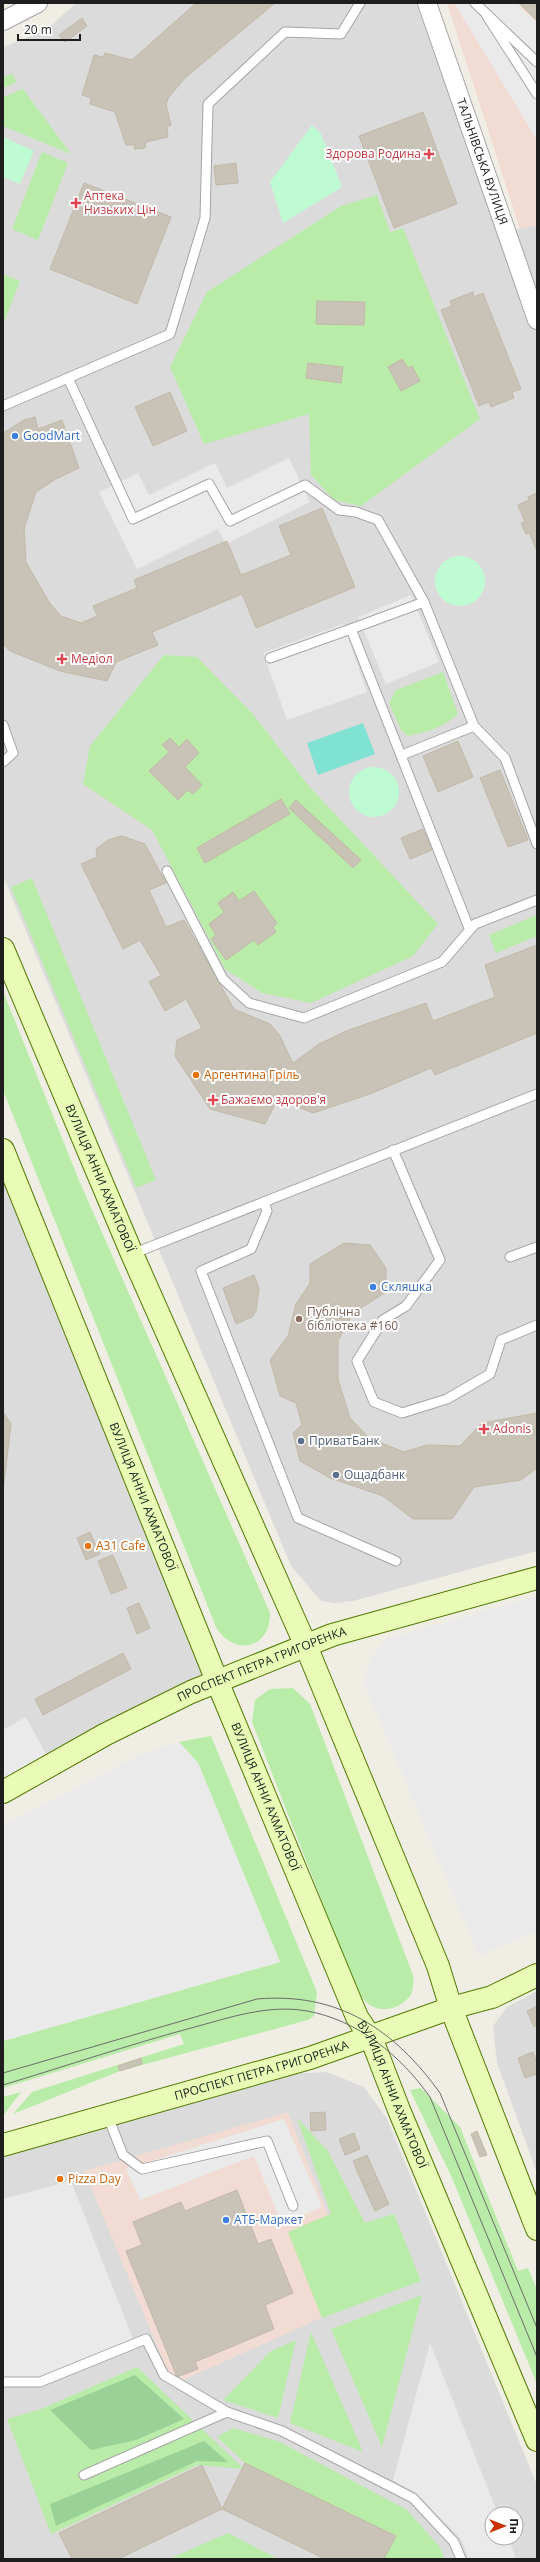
<svg xmlns="http://www.w3.org/2000/svg" width="540" height="2562" font-family="'Open Sans',sans-serif">
	<rect width="100%" height="100%" fill="#f0eee4"/>
	<!-- residential -->
	<g fill="#dcdbdb" fill-rule="evenodd">
		<polygon points="76,3 416,3 498,233 537,225 537,1551 353,1601 335,1603 321,1601 291,1566 3,876 3,47 45,31"/>
		<polygon points="3,1151 217,1681 3,1792"/>
		<polygon points="537,1991 537,2173 497,2063 493,2026 507,2007"/>
		<path d="M 327,2072 L 364,2087 L 387,2119 L 537,2485 L 537,2559 L 3,2559 L 3,2149 L 292,2074 ZM 492,2514 L 516,2514 L 516,2538 L 492,2538 Z"/>
	</g>
	<!-- commercial -->
	<g fill="#f1dbd2">
		<polygon points="447,3 537,3 537,225 520,229"/>
		<polygon points="288,2112 361,2300 181,2381 168,2372 84,2171"/>
	</g>
	<!-- grass -->
	<g fill="#b9eca8">
		<polygon points="12,74 17,82 3,88 3,77"/>
		<polygon points="23,89 71,154 3,126 3,97"/>
		<polygon points="42,152 68,163 38,240 12,229"/>
		<polygon points="377,195 390,232 403,228 480,419 361,506 334,500 311,475 309,414 204,444 170,367 207,292 341,206"/>
		<polygon points="3,274 20,281 3,325"/>
		<polygon points="164,655 197,657 252,713 308,785 438,924 413,956 311,1003 262,993 225,969 152,830 83,784 90,746"/>
		<path d="M 443,672 L 458,714 C 445,727 426,732 408,736 L 401,730 L 389,703 L 396,690 Z"/>
		<polygon points="32,878 156,1180 136,1188 11,887"/>
		<polygon points="537,915 537,936 496,953 489,935"/>
		<path d="M 3,991 L 78,1178 L 270,1613 C 271,1648 234,1658 216,1627 L 3,1090 Z"/>
		<path d="M 293,1688 L 310,1704 L 414,1978 C 413,1983 413,1992 410,1996 C 399,2010 379,2014 366,2002 C 362,1998 358,1991 355,1986 L 252,1722 L 255,1700 L 270,1689 Z"/>
		<polygon points="211,1736 317,1992 314,2016 308,2020 120,2071 13,2114 32,2092 184,2044 180,2034 3,2088 3,2041 280,1962 198,1763 179,1742"/>
		<polygon points="421,2088 460,2127 518,2271 528,2268 537,2290 537,2384 452,2178 410,2090"/>
		<polygon points="21,2092 3,2116 3,2097"/>
		<polygon points="297,2118 328,2151 365,2223 394,2214 421,2281 322,2318 288,2232 331,2214"/>
		<polygon points="422,2295 382,2447 331,2329"/>
		<polygon points="311,2332 363,2452 290,2423"/>
		<polygon points="296,2340 278,2418 223,2400 271,2351"/>
		<polygon points="137,2367 244,2469 197,2465 51,2534 7,2419 41,2409"/>
		<polygon points="233,2428 280,2442 407,2510 439,2546 445,2559 384,2559 396,2536 245,2463 217,2437"/>
		<polygon points="228,2533 278,2559 169,2559"/>
	</g>
	<!-- forest -->
	<g fill="#9ad197">
		<polygon points="135,2375 184,2419 136,2440 91,2450 50,2410"/>
		<polygon points="204,2441 228,2462 197,2461 56,2526 50,2504"/>
	</g>
	<!-- park -->
	<g fill="#bffbd2">
		<polygon points="312,125 321,134 342,187 283,223 270,182"/>
		<polygon points="3,137 34,151 20,184 3,177"/>
		<circle cx="460" cy="581" r="25"/>
		<circle cx="374" cy="792" r="25"/>
	</g>
	<!-- pitch -->
	<polygon fill="#7fe2d3" points="363,723 375,754 318,775 307,743"/>
	<!-- parking -->
	<g fill="#eaeaea">
		<polygon points="454,3 516,3 537,23 537,140"/>
		<polygon points="289,458 310,502 226,544 218,529 137,569 99,492 138,473 149,495 215,463 227,488"/>
		<polygon points="411,595 439,662 386,684 358,617"/>
		<polygon points="343,624 367,692 287,720 263,653"/>
		<polygon points="537,1596 537,1931 479,1956 363,1681 371,1658 385,1639"/>
		<polygon points="26,1717 47,1756 3,1781 3,1730"/>
		<polygon points="179,1742 198,1763 280,1962 3,2041 3,1825 143,1754"/>
		<polygon points="284,2119 322,2207 282,2224 254,2156 140,2200 126,2169"/>
		<polygon points="71,2181 133,2339 40,2382 3,2382 3,2199"/>
		<polygon points="430,2343 498,2514 492,2514 492,2538 508,2538 516,2559 469,2559 461,2539 417,2494 393,2480"/>
	</g>
	<!-- building -->
	<g fill="#c8c2b7" stroke="#c2b9a6">
		<polygon points="196,3 275,3 185,78 169,97 166,104 171,125 167,127 168,137 146,142 145,148 134,149 135,145 126,145 115,112 90,104 91,98 82,95 94,55 103,57 105,53 132,60"/>
		<polygon points="519,3 537,3 537,21"/>
		<polygon points="82,18 87,26 65,42 59,35"/>
		<polygon points="423,112 457,204 394,228 359,136"/>
		<polygon points="236,163 238,183 216,185 214,166"/>
		<polygon points="84,183 171,217 137,304 50,269"/>
		<polygon points="473,292 474,297 483,293 521,389 512,392 514,398 491,407 489,402 479,406 441,310 452,306 450,301"/>
		<polygon points="317,301 365,302 364,325 316,324"/>
		<polygon points="402,359 408,368 412,366 420,381 401,391 388,367"/>
		<polygon points="308,363 343,367 341,383 306,378"/>
		<polygon points="170,392 187,431 153,446 135,407"/>
		<polygon points="35,417 38,429 62,420 79,468 56,479 36,492 24,529 26,562 49,602 61,616 81,623 97,616 93,606 137,588 134,580 227,541 241,575 291,555 279,526 322,508 355,587 256,628 242,594 152,632 158,645 116,662 107,681 60,671 10,651 3,644 3,433 24,420"/>
		<polygon points="537,493 537,551 529,533 526,534 521,523 525,522 518,505 529,500 528,497"/>
		<polygon points="170,738 179,747 187,739 199,753 185,767 202,785 193,794 188,790 178,800 149,771 169,752 162,745"/>
		<polygon points="458,741 473,777 438,792 423,756"/>
		<polygon points="500,770 528,840 508,847 480,778"/>
		<polygon points="281,799 290,814 205,863 197,848"/>
		<polygon points="296,800 361,860 353,868 289,808"/>
		<polygon points="423,829 432,850 410,859 401,838"/>
		<polygon points="122,836 145,844 166,883 149,890 166,927 184,920 234,1009 270,1024 279,1034 293,1063 319,1044 346,1031 426,1003 433,1021 495,997 485,965 537,945 537,1033 435,1075 431,1068 370,1094 313,1113 278,1099 265,1124 210,1109 175,1056 177,1040 202,1028 186,999 165,1011 149,982 161,975 140,940 123,949 81,864 97,857 96,849 108,840"/>
		<polygon points="254,891 277,923 273,927 276,932 258,945 254,940 226,960 211,939 216,935 209,924 224,912 218,903 233,892 239,901"/>
		<polygon points="344,1243 370,1245 386,1268 386,1292 353,1313 338,1341 338,1379 350,1418 369,1438 404,1452 427,1445 460,1446 482,1423 537,1413 537,1468 521,1480 474,1487 452,1519 413,1519 383,1496 330,1478 300,1461 293,1433 302,1425 296,1403 280,1396 270,1360 288,1336 296,1304 310,1283 310,1264"/>
		<polygon points="254,1275 259,1288 256,1311 252,1317 236,1324 223,1288"/>
		<polygon points="3,1412 11,1424 3,1491"/>
		<polygon points="90,1532 100,1554 86,1560 77,1538"/>
		<polygon points="113,1555 127,1588 111,1594 98,1561"/>
		<polygon points="139,1603 150,1628 137,1634 127,1608"/>
		<polygon points="123,1653 131,1669 43,1715 35,1699"/>
		<polygon points="537,2006 537,2025 534,2027 527,2011"/>
		<polygon points="533,2052 537,2063 537,2074 525,2078 518,2058"/>
		<polygon points="141,2058 142,2064 120,2071 118,2066"/>
		<polygon points="325,2112 326,2130 311,2131 310,2113"/>
		<polygon points="477,2131 487,2155 480,2157 471,2134"/>
		<polygon points="354,2133 360,2149 345,2155 339,2139"/>
		<polygon points="367,2155 378,2180 364,2187 353,2161"/>
		<polygon points="378,2180 389,2204 375,2211 364,2187"/>
		<polygon points="237,2190 258,2244 271,2239 293,2293 265,2305 274,2329 195,2362 198,2369 177,2377 126,2251 142,2245 133,2222 181,2202 185,2211"/>
		<polygon points="245,2463 396,2536 384,2559 325,2559 222,2509"/>
		<polygon points="202,2465 222,2509 118,2559 72,2559 59,2533"/>
	</g>
	<g fill="none" stroke-linecap="round" stroke-linejoin="round">
		<defs>
			<g id="lane">
				<polyline points="475,3 537,62"/>
				<polyline points="487,16 537,94"/>
				<polyline points="68,378 133,519 209,484 230,521 305,485 339,510 356,512 378,520 424,602 474,726 505,758 537,844"/>
				<polyline points="3,406 170,334 205,218 208,104 285,32 341,34 360,3"/>
				<polyline points="424,602 351,629 469,928"/>
				<polyline points="270,658 351,629"/>
				<polyline points="3,725 13,753 3,762"/>
				<polyline points="402,755 474,726"/>
				<polyline points="167,871 223,979 249,1003 304,1018 442,962 475,924 537,900"/>
				<polyline points="393,1150 440,1260 406,1306 383,1320 357,1361 374,1402 402,1413 447,1399 490,1374 501,1340 537,1325"/>
				<polyline points="264,1202 267,1211 251,1249 201,1271 298,1518 396,1561"/>
				<polyline points="132,1254 537,1094"/>
				<polyline points="510,1257 537,1247"/>
				<polyline points="108,2117 123,2155 142,2169 267,2141 293,2206"/>
				<polyline points="3,2382 40,2382 146,2339 164,2375 227,2412"/>
				<polyline points="84,2475 227,2412 282,2431 413,2498 454,2542 461,2559"/>
			</g>
			<g id="street">
				<path id="s1" d="M 427,3 L 537,320"/>
				<polyline points="3,21 38,3"/>
			</g>
			<g id="secondary">
				<path id="s2" d="M 3,949 L 132,1254 L 306,1646 L 438,1966 L 451,2008 L 537,2229"/>
				<path id="s3" d="M 3,1150 L 217,1681 L 357,2017 L 372,2040 L 399,2110 L 537,2440"/>
				<path id="s4" d="M 3,1792 L 106,1734 L 191,1692 L 332,1635 L 537,1578"/>
				<path id="s5" d="M 3,2145 L 310,2058 L 451,2008 L 492,1997 L 537,1975"/>
			</g>
		</defs>
		<!-- lane casing -->
		<use href="#lane" stroke="#a5a5a5" stroke-width="11"/>
		<!-- street casing -->
		<use href="#street" stroke="#a5a5a5" stroke-width="20"/>
		<!-- secondary casing -->
		<use href="#secondary" stroke="#507a01" stroke-width="24"/>
		<!-- lane -->
		<use href="#lane" stroke="#fff" stroke-width="9"/>
		<!-- street -->
		<use href="#street" stroke="#fff" stroke-width="18"/>
		<!-- secondary -->
		<use href="#secondary" stroke="#e8fcb6" stroke-width="22"/>
		<!-- tram -->
		<g stroke="#6c6c6c" stroke-width="1">
			<path d="M 3,2073 L 257,1999 C 338,1992 394,2029 440,2093 L 537,2328"/>
			<path d="M 3,2085 C 66,2066 128,2045 191,2028 C 229,2018 267,2004 307,2011 C 358,2020 401,2056 430,2097 L 537,2357"/>
		</g>
	</g>
	<!-- markers -->
	<g fill="#e0444e" stroke="#fff" stroke-width="1.5">
		<path d="M427 148h4v4h4v4h-4v4h-4v-4h-4v-4h4z"/>
		<path d="M74 197h4v4h4v4h-4v4h-4v-4h-4v-4h4z"/>
		<path d="M60 653h4v4h4v4h-4v4h-4v-4h-4v-4h4z"/>
		<path d="M211 1094h4v4h4v4h-4v4h-4v-4h-4v-4h4z"/>
		<path d="M482 1423h4v4h4v4h-4v4h-4v-4h-4v-4h4z"/>
	</g>
	<g fill="#3f7fe0" stroke="#fff" stroke-width="1.5">
		<circle cx="15" cy="436" r="4"/>
		<circle cx="373" cy="1287" r="4"/>
		<circle cx="226" cy="2220" r="4"/>
	</g>
	<g fill="#e8710a" stroke="#fff" stroke-width="1.5">
		<circle cx="196" cy="1075" r="4"/>
		<circle cx="88" cy="1546" r="4"/>
		<circle cx="60" cy="2179" r="4"/>
	</g>
	<circle fill="#8d6e63" stroke="#fff" stroke-width="1.5" cx="299" cy="1319" r="4"/>
	<g fill="#5c6f8a" stroke="#fff" stroke-width="1.5">
		<circle cx="301" cy="1441" r="4"/>
		<circle cx="336" cy="1475" r="4"/>
	</g>
	<g text-anchor="middle" stroke-width="4" stroke-linejoin="round" paint-order="stroke">
		<!-- health labels -->
		<g font-size="12" fill="#be3a42" stroke="#fff" text-anchor="start">
			<text x="421" y="158" text-anchor="end">Здорова Родина</text>
			<text x="84" y="200">Аптека<tspan x="84" dy="14">Низьких Цін</tspan></text>
			<text x="71" y="663">Медіол</text>
			<text x="221" y="1104">Бажаємо здоров'я</text>
			<text x="493" y="1433">Adonis</text>
		</g>
		<!-- street labels -->
		<g font-size="12" fill="#1e1e1e" stroke="#fff">
			<text dy="4" stroke="none"><textPath href="#s1" startOffset="168">ТАЛЬНІВСЬКА ВУЛИЦЯ</textPath></text>
			<text dy="4" stroke="none"><textPath href="#s2" startOffset="249">ВУЛИЦЯ АННИ АХМАТОВОЇ</textPath></text>
			<text dy="4" stroke="none"><textPath href="#s3" startOffset="374">ВУЛИЦЯ АННИ АХМАТОВОЇ</textPath></text>
			<text dy="4" stroke="none"><textPath href="#s4" startOffset="289">ПРОСПЕКТ ПЕТРА ГРИГОРЕНКА</textPath></text>
			<text dy="4" stroke="none"><textPath href="#s3" startOffset="698">ВУЛИЦЯ АННИ АХМАТОВОЇ</textPath></text>
			<text dy="4" stroke="none"><textPath href="#s5" startOffset="269">ПРОСПЕКТ ПЕТРА ГРИГОРЕНКА</textPath></text>
			<text dy="4" stroke="none"><textPath href="#s3" startOffset="1022">ВУЛИЦЯ АННИ АХМАТОВОЇ</textPath></text>
		</g>
		<!-- shop labels -->
		<g font-size="12" fill="#366cbe" stroke="#fff" text-anchor="start">
			<text x="23" y="440">GoodMart</text>
			<text x="381" y="1291">Скляшка</text>
			<text x="234" y="2224">АТБ-Маркет</text>
		</g>
		<!-- food labels -->
		<g font-size="12" fill="#c56008" stroke="#fff" text-anchor="start">
			<text x="204" y="1079">Аргентина Гріль</text>
			<text x="96" y="1550">A31 Cafe</text>
			<text x="68" y="2183">Pizza Day</text>
		</g>
		<!-- education labels -->
		<g font-size="12" fill="#785e54" stroke="#fff" text-anchor="start">
			<text x="307" y="1316">Публічна<tspan x="307" dy="14">бібліотека #160</tspan></text>
		</g>
		<!-- service labels -->
		<g font-size="12" fill="#4e5e75" stroke="#fff" text-anchor="start">
			<text x="309" y="1445">ПриватБанк</text>
			<text x="344" y="1479">Ощадбанк</text>
		</g>
	</g>
	<!-- border -->
	<rect width="540" height="2562" fill="none" stroke="#1e1e1e" stroke-width="8"/>
	<!-- north arrow -->
	<g transform="translate(504 2526) rotate(90)"><circle r="19" fill="#ffffff" stroke="#a5a5a5"/>
	<path d="M0-3L7 15L0 10L-7 15Z" fill="#cc3000"/>
	<text y="-6" font-size="11" font-weight="bold" text-anchor="middle" fill="#1e1e1e">Пн</text>
	</g>
	<!-- scale -->
	<path d="M18 34v6h62v-6" fill="none" stroke="#1e1e1e" stroke-width="2"/>
	<text x="24" y="34" font-size="12" fill="#1e1e1e" stroke="#ffffff" stroke-width="3" paint-order="stroke">20 m</text>
</svg>
